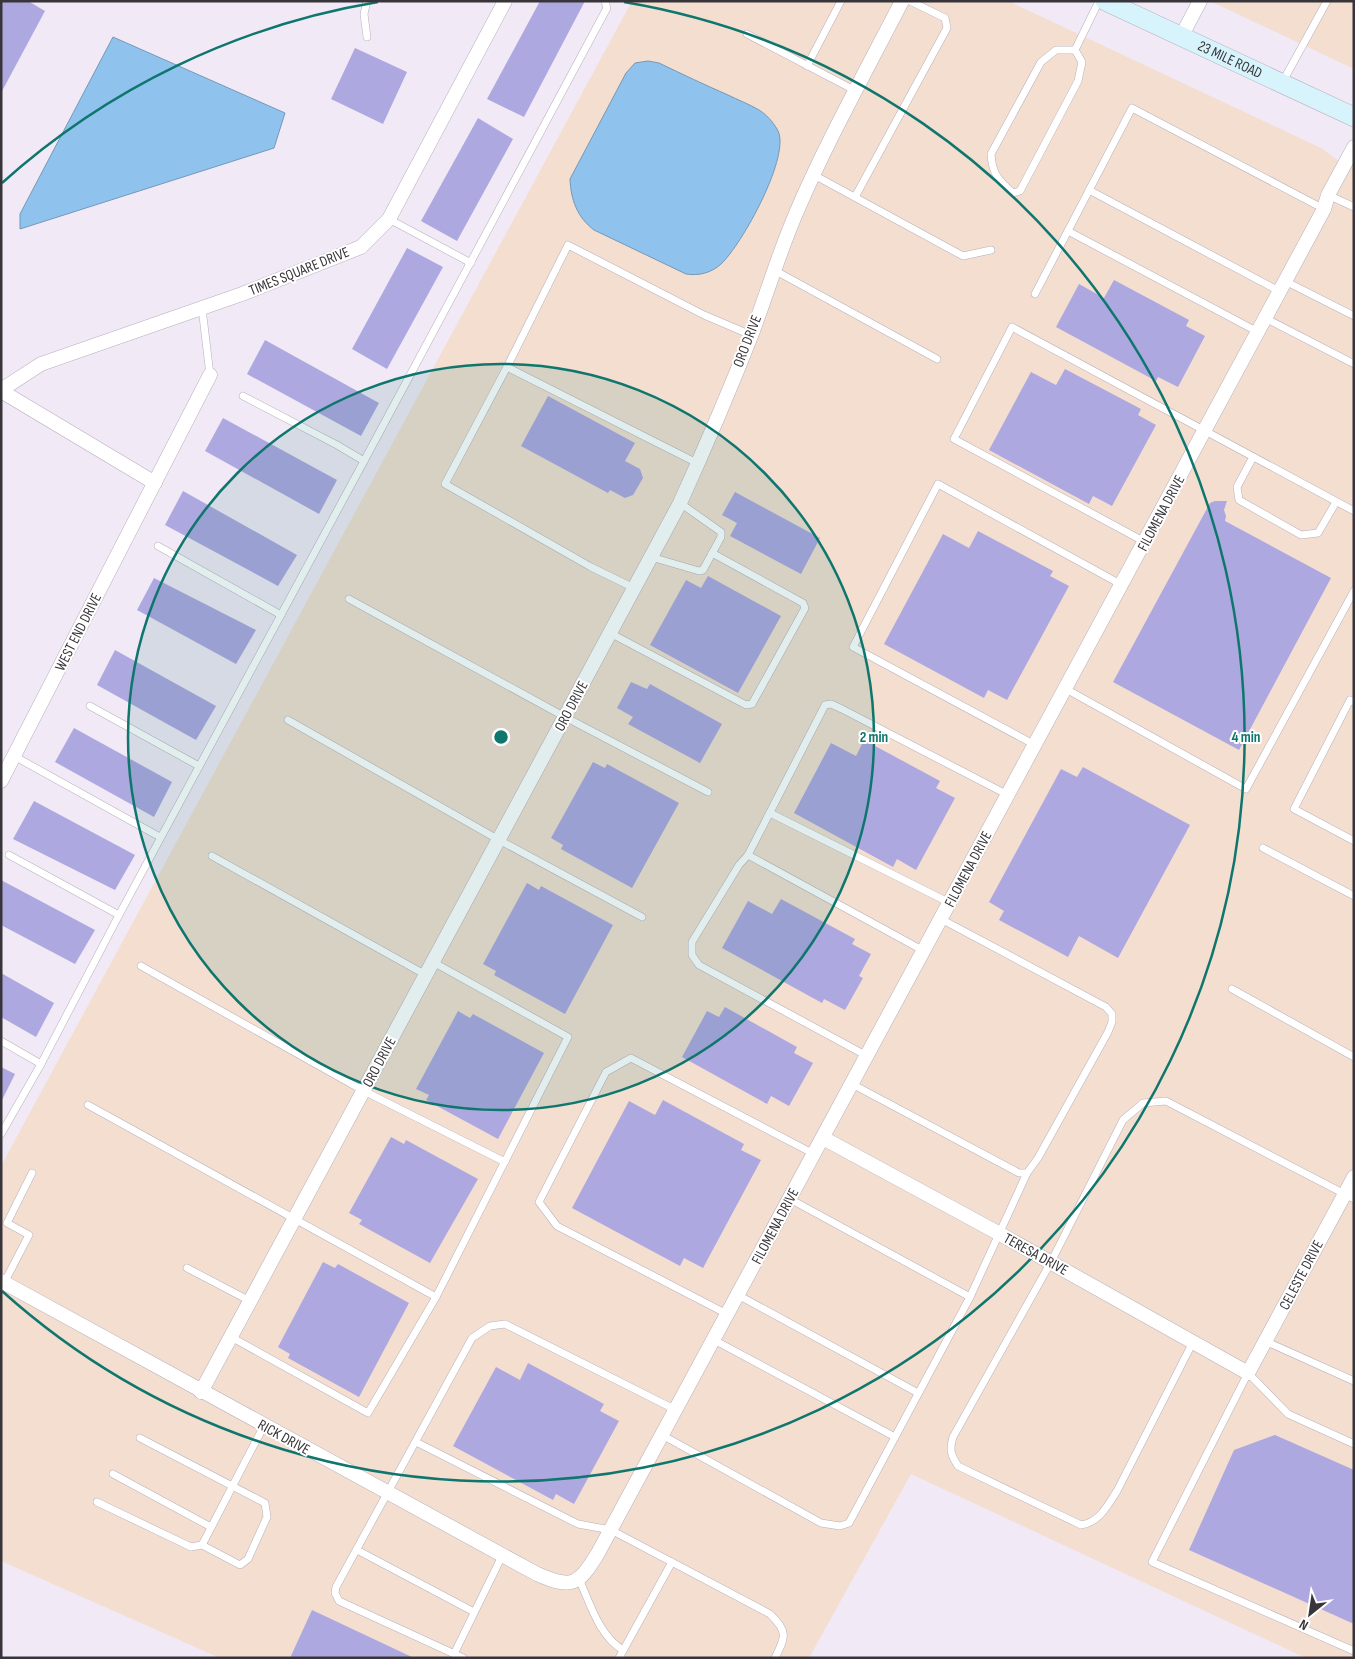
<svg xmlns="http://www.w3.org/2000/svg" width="1355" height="1659" font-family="'Sofia Sans Condensed',sans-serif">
	<rect width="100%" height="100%" fill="#f1e9f5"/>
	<!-- industrial -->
	<g fill="#f3ded0">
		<polygon points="632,1 1008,1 1323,149 1334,158 1354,168 1354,1658 1306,1658 911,1474 809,1658 220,1658 1,1561 1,1166"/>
		<polygon points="1210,1 1354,1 1354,69"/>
	</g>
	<!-- water -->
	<g fill="#8fc3ed" stroke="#7598b7">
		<polygon points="113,37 285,113 274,148 20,229 20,214"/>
		<path d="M 648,61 L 659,63 C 682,74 705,85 728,95 C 738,100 749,104 759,110 C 766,114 773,122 777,129 C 793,153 741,246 721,264 C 711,273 699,276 686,274 L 594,230 C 577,217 571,200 570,179 L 626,73 L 635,63 Z"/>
	</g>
	<!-- building -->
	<g fill="#aea8e1">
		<polygon points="1,1 28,1 45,11 1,93"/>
		<polygon points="540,1 585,1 524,117 487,99"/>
		<polygon points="355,48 407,72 383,124 331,99"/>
		<polygon points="478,118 513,139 457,241 421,221"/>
		<polygon points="407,248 443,267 387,369 352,349"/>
		<polygon points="1114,280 1189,320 1186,326 1205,336 1178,387 1158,377 1156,381 1056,327 1079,284 1104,298"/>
		<polygon points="265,340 379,403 361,436 247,374"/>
		<polygon points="1065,369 1141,409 1138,415 1156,425 1112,506 1093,496 1089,504 989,450 1031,372 1056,385"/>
		<polygon points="548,396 635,443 625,461 640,469 643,478 633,495 625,498 610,490 608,493 521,446"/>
		<polygon points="223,418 337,480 319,514 205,451"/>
		<polygon points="183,491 297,555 278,586 165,525"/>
		<polygon points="735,492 820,538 801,574 730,536 737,523 722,515"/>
		<polygon points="1215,501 1227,501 1224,510 1226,516 1225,521 1331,578 1239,750 1113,682 1210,503"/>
		<polygon points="978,531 1053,571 1050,576 1069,586 1007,700 988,690 984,698 884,644 943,534 969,548"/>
		<polygon points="708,576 781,616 738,693 650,645 686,580 701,588"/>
		<polygon points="154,578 256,630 236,664 137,610"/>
		<polygon points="115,650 216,706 196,740 97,685"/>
		<polygon points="631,682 647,689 650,684 722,724 700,763 628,724 633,717 617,708"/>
		<polygon points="74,728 172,782 154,817 55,762"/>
		<polygon points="864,740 940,781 936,788 955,798 916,870 897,859 893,867 794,813 831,743 856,756"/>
		<polygon points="593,762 605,768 607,764 679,803 632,888 561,849 563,845 551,838"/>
		<polygon points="1083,767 1190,825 1118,958 1079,936 1068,957 999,920 1004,911 989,902 1061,769 1077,777"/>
		<polygon points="34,801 135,855 115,890 13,839"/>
		<polygon points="1,880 95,930 75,964 1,925"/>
		<polygon points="527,883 539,890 541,886 613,925 565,1014 494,975 496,971 483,964"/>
		<polygon points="781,899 855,939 852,944 871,954 859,976 863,978 845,1010 824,999 822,1003 722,948 748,901 772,914"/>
		<polygon points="1,973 54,1003 36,1037 1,1017"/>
		<polygon points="725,1007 797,1047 794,1053 813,1063 789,1106 771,1096 767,1104 682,1057 707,1011 719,1017"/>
		<polygon points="458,1011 470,1018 473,1014 544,1053 498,1139 426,1100 429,1095 416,1089"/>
		<polygon points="1,1067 15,1074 1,1102"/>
		<polygon points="663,1100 744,1144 741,1150 761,1160 703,1268 684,1258 680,1266 572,1208 629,1101 655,1115"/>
		<polygon points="391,1137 404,1144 406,1140 478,1179 430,1263 359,1224 362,1220 349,1213"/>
		<polygon points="323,1262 335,1268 338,1264 409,1303 359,1397 288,1358 290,1354 278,1347"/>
		<polygon points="528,1363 604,1404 600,1411 619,1421 574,1504 556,1494 553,1500 453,1446 496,1367 520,1380"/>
		<polygon points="1275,1435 1354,1470 1354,1624 1189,1550 1234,1450"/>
		<polygon points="312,1610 414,1658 290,1658"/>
	</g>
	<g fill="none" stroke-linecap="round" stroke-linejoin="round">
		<defs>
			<g id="lane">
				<polyline points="747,34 856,91"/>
				<polyline points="367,37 364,14 367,1"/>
				<path d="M 1056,50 L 1075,50 L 1082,62 L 1078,81 L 1020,191 L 1013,193 C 998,180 992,173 991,154 L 1041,62 Z"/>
				<polyline points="1075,50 1099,1"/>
				<polyline points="807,66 841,1"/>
				<polyline points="1282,83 1327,1"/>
				<polyline points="814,175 963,256 991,250"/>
				<polyline points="1089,190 1279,291"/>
				<polyline points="1328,195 1354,207"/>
				<polyline points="855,197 947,28 945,18 910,1"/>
				<polyline points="389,219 471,263"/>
				<polyline points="1068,231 1258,332"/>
				<polyline points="774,270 937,359"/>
				<polyline points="1285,281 1354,316"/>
				<polyline points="1035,294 1132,108 1324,209"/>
				<polyline points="202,308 210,375"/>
				<polyline points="1265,318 1354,364"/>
				<polyline points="507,367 697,463"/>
				<polyline points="1253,457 1237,487 1239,500 1301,535 1318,533 1336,502"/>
				<polyline points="364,461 607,8 605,1"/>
				<polyline points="1145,542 954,439 1012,327 1354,511"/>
				<polyline points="158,546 281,615"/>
				<polyline points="651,557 699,571 703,570 721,537 721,532 680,503"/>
				<polyline points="634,588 591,567 445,484 507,367 568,245 704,315 751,335"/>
				<polyline points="349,599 565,717 708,792"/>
				<polyline points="610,633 746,705 752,704 805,608 803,603 712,553"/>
				<polyline points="1066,689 1246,789 1354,591"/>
				<polyline points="1354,702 1350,700 1294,809 1354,841"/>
				<polyline points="90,706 199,766"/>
				<polyline points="288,720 499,840 642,917"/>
				<polyline points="1035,745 853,647 938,484 1122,585"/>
				<polyline points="14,756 160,837"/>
				<polyline points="770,813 950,903"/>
				<polyline points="1263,848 1354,896"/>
				<polyline points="9,855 119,915"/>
				<polyline points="748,855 924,951"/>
				<polyline points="212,856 426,975"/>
				<polyline points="433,962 568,1037 436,1297"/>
				<polyline points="141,966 364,1091 505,1162"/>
				<polyline points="1232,989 1354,1057"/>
				<polyline points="1,1041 41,1064"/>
				<polyline points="867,1056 699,965 692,955 692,942 739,865 748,855 825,705 831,704 842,709 1008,795"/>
				<polyline points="852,1084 1019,1173 1027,1173 1038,1158 1108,1032 1112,1022 1112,1014 1106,1007 941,919"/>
				<polyline points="88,1105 436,1297 368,1413 231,1337"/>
				<polyline points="1,1134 41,1064 119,915 364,461 337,445 243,396"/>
				<polyline points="790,1199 970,1297"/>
				<polyline points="187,1268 250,1301"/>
				<polyline points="4,1283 29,1235 7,1223 32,1173"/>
				<polyline points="738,1295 918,1393"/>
				<polyline points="727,1314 557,1226 539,1202 606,1072 631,1058 814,1154"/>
				<polyline points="714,1340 895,1437"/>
				<polyline points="1265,1341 1354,1381"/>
				<path d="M 1193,1342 L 1117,1491 C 1107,1506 1100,1522 1081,1525 L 958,1466 C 951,1455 949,1450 953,1437 L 1051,1262 L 1123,1120 L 1143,1103 L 1166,1101 L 1354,1199"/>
				<polyline points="662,1435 821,1523 840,1526 849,1523 970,1297 1027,1173"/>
				<path d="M 140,1438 L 265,1503 L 267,1517 L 248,1559 L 240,1565 L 202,1545 C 223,1505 243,1465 264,1426"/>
				<path d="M 416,1442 L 578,1524 L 611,1530 L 770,1614 C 788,1632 786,1636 775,1658"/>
				<polyline points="1354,1444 1288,1414 1248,1373 1152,1562 1354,1651"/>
				<polyline points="113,1474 211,1527"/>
				<polyline points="97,1502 191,1547 202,1545"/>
				<polyline points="357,1550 474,1612"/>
				<path d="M 579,1579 C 590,1603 599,1636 623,1650"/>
				<polyline points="454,1654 502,1556"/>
				<polyline points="463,1658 339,1601 335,1593 336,1587 472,1338 490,1326 505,1324 676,1410"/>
				<polyline points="619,1658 672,1562"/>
			</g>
			<g id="street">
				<polyline points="1181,37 1200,1"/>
				<polyline points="1,390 41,364 242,294 361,247 389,219 505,1"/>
				<polyline points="1,391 155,483"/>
				<polyline points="1,781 210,375"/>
				<polyline points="823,1138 1000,1234 1248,1373 1354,1177"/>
				<path d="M 1,1281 L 537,1574 C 572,1589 578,1586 598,1553 L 1324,209 L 1328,195 L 1354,147"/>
				<path d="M 201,1392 L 680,503 C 705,448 729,392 751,336 C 767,294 779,252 797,211 C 828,139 866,71 902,1"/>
			</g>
			<g id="secondary">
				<path id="s1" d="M 1105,1 L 1354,117"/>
			</g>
		</defs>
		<!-- lane casing -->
		<use href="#lane" stroke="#b7b0bc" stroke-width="8"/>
		<!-- street casing -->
		<use href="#street" stroke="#b7b0bc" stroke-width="15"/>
		<!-- secondary casing -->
		<use href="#secondary" stroke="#b7b0bc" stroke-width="20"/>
		<!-- lane -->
		<use href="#lane" stroke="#fff" stroke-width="7"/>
		<!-- street -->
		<use href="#street" stroke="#fff" stroke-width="14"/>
		<!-- secondary -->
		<use href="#secondary" stroke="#d7f4fc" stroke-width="19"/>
	</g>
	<!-- distance rings -->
	<circle cx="501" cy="737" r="373" fill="#0f766e" fill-opacity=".12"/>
	<g fill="none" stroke="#0f766e" stroke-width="2.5">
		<circle cx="501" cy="737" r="373"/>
		<path d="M2 183A745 745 0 0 1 378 2M624 2A745 745 0 1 1 2 1291"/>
	</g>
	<g text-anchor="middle" stroke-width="4" stroke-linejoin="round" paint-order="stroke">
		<!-- street labels -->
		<g font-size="15" fill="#38353a" stroke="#fff">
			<text dy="5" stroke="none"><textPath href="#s1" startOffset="138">23 MILE ROAD</textPath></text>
			<text transform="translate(299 271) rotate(-22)" y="5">TIMES SQUARE DRIVE</text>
			<text transform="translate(747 341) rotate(-69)" y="5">ORO DRIVE</text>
			<text transform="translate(1161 513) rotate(-62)" y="5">FILOMENA DRIVE</text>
			<text transform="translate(78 632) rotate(-63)" y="5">WEST END DRIVE</text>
			<text transform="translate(571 706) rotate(-62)" y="5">ORO DRIVE</text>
			<text transform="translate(968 869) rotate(-62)" y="5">FILOMENA DRIVE</text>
			<text transform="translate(379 1062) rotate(-62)" y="5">ORO DRIVE</text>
			<text transform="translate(775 1226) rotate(-62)" y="5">FILOMENA DRIVE</text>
			<text transform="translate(1036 1254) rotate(29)" y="5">TERESA DRIVE</text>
			<text transform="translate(1301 1275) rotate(-62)" y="5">CELESTE DRIVE</text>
			<text transform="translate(284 1437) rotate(29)" y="5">RICK DRIVE</text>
		</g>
	</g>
	<circle cx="501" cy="737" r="8" fill="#0f766e" stroke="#fff" stroke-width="2.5"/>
	<g font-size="15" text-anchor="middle" font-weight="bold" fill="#0f766e" stroke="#fff" stroke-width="4" stroke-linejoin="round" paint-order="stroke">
		<text x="874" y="742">2 min</text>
		<text x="1246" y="742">4 min</text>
	</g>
	<!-- border -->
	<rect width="1355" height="1659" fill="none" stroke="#38353a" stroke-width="5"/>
	<!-- north arrow -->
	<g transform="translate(1310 1614) rotate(210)" stroke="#ffffff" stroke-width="4" paint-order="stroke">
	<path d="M0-4L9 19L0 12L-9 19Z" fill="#38353a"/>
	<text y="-8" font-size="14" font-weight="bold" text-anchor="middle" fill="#38353a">N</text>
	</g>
</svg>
